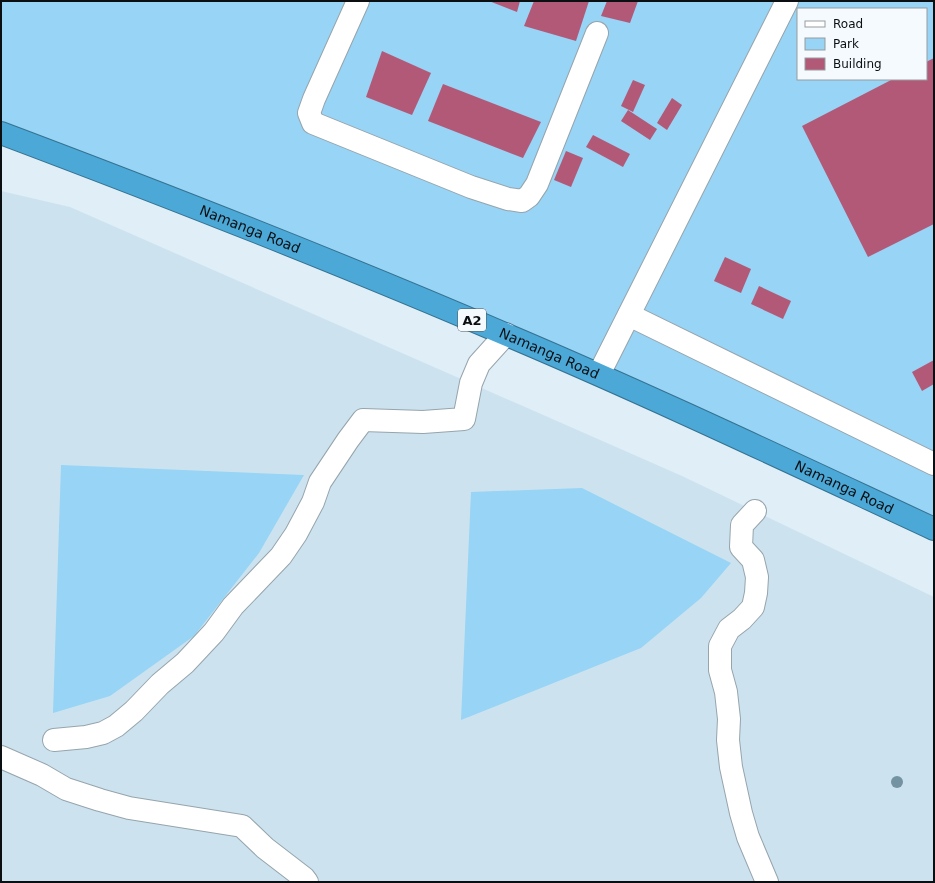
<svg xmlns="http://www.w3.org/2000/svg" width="935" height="883" font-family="'DejaVu Sans',sans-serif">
	<rect width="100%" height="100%" fill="#dfeef7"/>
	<!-- built -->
	<polygon fill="#cce3ef" points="1,191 70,207 682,476 934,597 934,882 1,882"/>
	<!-- green -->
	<g fill="#97d4f5" fill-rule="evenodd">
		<path d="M 1,1 L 934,1 L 934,525 L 1,133 ZM 798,9 L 926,9 L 926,79 L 798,79 Z"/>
		<polygon points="61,465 304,475 259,553 194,636 110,696 53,713"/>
		<polygon points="582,488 731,563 701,598 641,648 461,720 471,492"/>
	</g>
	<!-- building -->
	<g fill="#b35978">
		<polygon points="489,1 520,1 517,12"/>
		<polygon points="534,1 589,1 576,41 524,26"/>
		<polygon points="607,1 638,1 630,23 601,16"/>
		<polygon points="382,51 431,73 412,115 366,97"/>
		<polygon points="934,58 934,224 868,257 802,126 893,79 926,79 926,62"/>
		<polygon points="633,80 645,85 633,112 621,106"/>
		<polygon points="443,84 541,122 523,158 428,121"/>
		<polygon points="672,98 682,105 667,130 657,123"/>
		<polygon points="628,110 657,129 650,140 621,121"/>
		<polygon points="593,135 630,154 623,167 586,147"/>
		<polygon points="566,151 583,158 571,187 554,180"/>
		<polygon points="725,257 751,269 741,293 714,281"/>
		<polygon points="759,286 791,301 783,319 751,304"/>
		<polygon points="934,360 934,384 922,391 912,372"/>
	</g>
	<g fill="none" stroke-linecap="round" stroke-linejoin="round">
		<defs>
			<g id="minor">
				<polyline points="358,1 314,99 309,113 313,123 471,187 508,199 522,201 529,196 537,184 597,33"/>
				<polyline points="629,315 934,464"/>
				<polyline points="599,374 787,1"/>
				<polyline points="755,511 742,525 741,547 753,560 757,577 756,593 753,607 742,619 729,629 720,646 720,670 726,692 729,719 728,740 731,767 741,813 748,837 767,882"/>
				<polyline points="54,740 86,737 103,733 116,726 134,711 160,684 185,663 214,632 233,606 281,556 296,534 313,502 320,482 348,440 363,420 423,422 464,419 471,383 479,364 506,334"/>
				<polyline points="1,757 42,775 66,789 100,800 129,808 242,826 265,848 304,878 307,882"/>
			</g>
			<g id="highway">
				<path id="s1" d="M 1,133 C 171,197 340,263 507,335 C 651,396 792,463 934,529"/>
			</g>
		</defs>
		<!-- minor casing -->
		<use href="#minor" stroke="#96a4ac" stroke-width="24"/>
		<!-- highway casing -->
		<use href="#highway" stroke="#357291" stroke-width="24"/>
		<!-- minor -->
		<use href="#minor" stroke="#fff" stroke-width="22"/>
		<!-- highway -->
		<use href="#highway" stroke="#4ca8d6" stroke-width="22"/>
	</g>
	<!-- trees -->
	<circle fill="#7392a2" cx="897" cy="782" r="6"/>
	<g text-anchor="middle" stroke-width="3" stroke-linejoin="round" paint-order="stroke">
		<!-- shield labels -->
		<rect fill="#f4fafd" stroke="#515658" stroke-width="1" x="458" y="309" width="28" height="22" rx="3"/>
		<g font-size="13" font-weight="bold" fill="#0b0f12">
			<text x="472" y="325">A2</text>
		</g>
		<!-- street labels -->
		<g font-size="14" fill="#0b0f12" stroke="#f4fafd">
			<text dy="5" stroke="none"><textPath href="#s1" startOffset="267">Namanga Road</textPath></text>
			<text dy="5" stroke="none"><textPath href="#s1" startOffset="591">Namanga Road</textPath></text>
			<text dy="5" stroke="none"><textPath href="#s1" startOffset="915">Namanga Road</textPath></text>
		</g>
	</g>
	<!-- border -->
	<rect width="935" height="883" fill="none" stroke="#0b0f12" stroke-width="4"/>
	<!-- legend -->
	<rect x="797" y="8" width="130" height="72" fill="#f4fafd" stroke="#979c9f"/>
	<rect x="805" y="21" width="20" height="6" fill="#ffffff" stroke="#979c9f"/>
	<text x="833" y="28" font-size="12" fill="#0b0f12">Road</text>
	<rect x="805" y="38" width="20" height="12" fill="#97d4f5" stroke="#979c9f"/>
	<text x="833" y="48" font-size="12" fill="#0b0f12">Park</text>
	<rect x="805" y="58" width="20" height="12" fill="#b35978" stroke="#979c9f"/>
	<text x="833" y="68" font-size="12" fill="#0b0f12">Building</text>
</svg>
